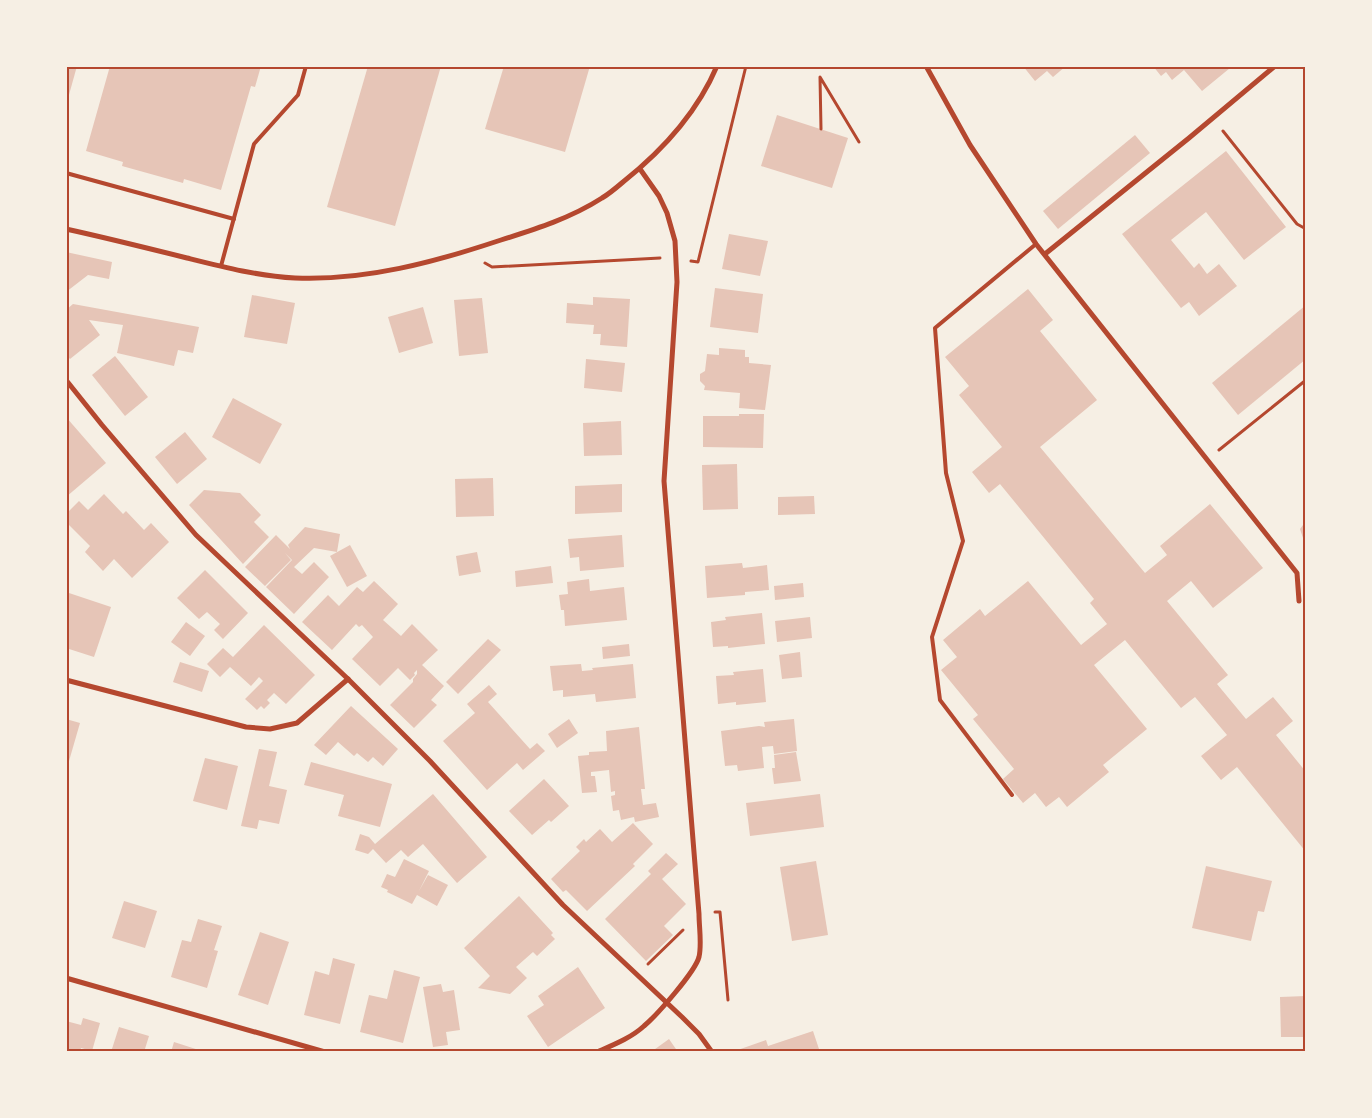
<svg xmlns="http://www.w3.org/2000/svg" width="1372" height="1118" font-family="Poppins,sans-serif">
	<rect width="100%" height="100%" fill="#f6efe4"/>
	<!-- building -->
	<g fill="#e6c5b7">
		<polygon points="66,66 77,66 67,102 66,102"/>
		<polygon points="110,66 261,66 255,87 251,86 221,190 184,179 183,183 122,166 123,162 86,151"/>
		<polygon points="368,66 441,66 395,226 327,207"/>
		<polygon points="504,66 590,66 565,152 485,129"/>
		<polygon points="1023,66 1066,66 1053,77 1047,71 1035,81"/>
		<polygon points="1153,66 1229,66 1230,68 1202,91 1184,70 1172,80 1166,72 1161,76"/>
		<polygon points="777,115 848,138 832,188 761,166"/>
		<polygon points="1135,135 1150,153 1058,229 1043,211"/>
		<polygon points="1226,151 1286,227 1244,260 1206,212 1171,240 1194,268 1199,263 1207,274 1219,264 1237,286 1199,316 1189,302 1181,308 1122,234"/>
		<polygon points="729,234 768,241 760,276 722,269"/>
		<polygon points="66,252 112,262 109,279 88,275 66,292"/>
		<polygon points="715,288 763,294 758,333 710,327"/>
		<polygon points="1028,289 1053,320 1040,331 1097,400 1040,447 1145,573 1167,555 1160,546 1210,504 1263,568 1213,608 1191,581 1167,601 1228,675 1217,684 1246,719 1273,697 1293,721 1276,735 1306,772 1306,852 1237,767 1221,780 1201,756 1227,735 1195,697 1181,708 1125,640 1094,665 1147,729 1103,765 1109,772 1067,807 1059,797 1046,807 1035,793 1023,803 1003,779 1014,769 973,719 978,715 941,670 957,657 943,640 980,609 985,616 1028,581 1081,645 1107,624 1090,603 1094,599 1000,484 989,493 972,472 1002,447 959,395 969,386 945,357"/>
		<polygon points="252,295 295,303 287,344 244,337"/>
		<polygon points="593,297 630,299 627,347 600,345 601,334 593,334 594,325 566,323 567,303 593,305"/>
		<polygon points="482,298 488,353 459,356 454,300"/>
		<polygon points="73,304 199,327 193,353 178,350 174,366 117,353 123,325 89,320 100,335 70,359 66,355 66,310"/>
		<polygon points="1306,305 1306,359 1238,415 1212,383"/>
		<polygon points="423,307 433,343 399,353 388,317"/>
		<polygon points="719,348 745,350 745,357 749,357 749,363 771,365 765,410 739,408 740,393 704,390 705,386 700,381 700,374 705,371 707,354 719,355"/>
		<polygon points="115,356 148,397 125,416 92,375"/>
		<polygon points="586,359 625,363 622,392 584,388"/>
		<polygon points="233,398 282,424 260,464 212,437"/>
		<polygon points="739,414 764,414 763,448 703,447 703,416 739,416"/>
		<polygon points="66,417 106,463 66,497"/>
		<polygon points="621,421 622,455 584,456 583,423"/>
		<polygon points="185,432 207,459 177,484 155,457"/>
		<polygon points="737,464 738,509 703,510 702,465"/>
		<polygon points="493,478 494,516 456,517 455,479"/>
		<polygon points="622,484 622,512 575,514 575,486"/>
		<polygon points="204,490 240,493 261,515 254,522 269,537 243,564 189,505"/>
		<polygon points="104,494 123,514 126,511 144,530 151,523 169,542 132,578 114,559 103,571 85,552 90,546 66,522 66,514 79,501 88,510"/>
		<polygon points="814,496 815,514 778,515 778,497"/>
		<polygon points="1306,521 1306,540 1303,538 1300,529"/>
		<polygon points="305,527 340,534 337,552 314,548 294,567 302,574 314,562 329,577 294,614 266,587 292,560 285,553 291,560 265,586 245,567 276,535 290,549 288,545"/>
		<polygon points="622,535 624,567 580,571 579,557 570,558 568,539"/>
		<polygon points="350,545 367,576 347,587 330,556"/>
		<polygon points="477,552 481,572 459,576 456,556"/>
		<polygon points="742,563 743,568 767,565 769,590 745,592 745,595 707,598 705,566"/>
		<polygon points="551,566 553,583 516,587 515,571"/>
		<polygon points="205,570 248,613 223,639 214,630 220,624 207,612 199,619 177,598"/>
		<polygon points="589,579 590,591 624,587 627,620 565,626 564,610 561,610 559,595 568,594 567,582"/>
		<polygon points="374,581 398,604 383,620 401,636 412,624 438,650 422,665 444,686 431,700 437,705 414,728 390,705 413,682 413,679 417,674 417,670 414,673 415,675 410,680 398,668 380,686 352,659 373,637 362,625 359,627 356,624 332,650 302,622 328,595 339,606 357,587 363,592"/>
		<polygon points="803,583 804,597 775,600 774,586"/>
		<polygon points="66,592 111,607 94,657 66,648"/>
		<polygon points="762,613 765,644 728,648 728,646 713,647 711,622 726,620 725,617"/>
		<polygon points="810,617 812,638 777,642 775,621"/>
		<polygon points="186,622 205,636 190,656 171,642"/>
		<polygon points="264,625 315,675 286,704 274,693 267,700 270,703 264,709 261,706 257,710 245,699 263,681 259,677 251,686 230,667 220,677 207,664 223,648 233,657"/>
		<polygon points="488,639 501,650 458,694 446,682"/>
		<polygon points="629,644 630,656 603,659 602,647"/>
		<polygon points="800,652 802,677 782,679 779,655"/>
		<polygon points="180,662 209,671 202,692 173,682"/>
		<polygon points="581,664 582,671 593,670 592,668 633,664 636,698 596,702 595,694 563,697 563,690 553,691 550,666"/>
		<polygon points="763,669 766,702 736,705 736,702 718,704 716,676 734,675 733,672"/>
		<polygon points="489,685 497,694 488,702 530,749 537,743 545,751 523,770 517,763 487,790 443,741 475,713 467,704"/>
		<polygon points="351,706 398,749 383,766 373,757 368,762 357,753 354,756 338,742 326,755 314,745"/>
		<polygon points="66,719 80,723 67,768 66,768"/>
		<polygon points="569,719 578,733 557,748 548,734"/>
		<polygon points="794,719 797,751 774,754 773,746 762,747 764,768 738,771 737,765 725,766 721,731 759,726 765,727 764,722"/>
		<polygon points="639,727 645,789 641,789 643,805 656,803 659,817 635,822 634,817 621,820 619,810 613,811 611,796 615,795 615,791 611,792 609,770 591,772 591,776 595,776 597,792 582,793 578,756 589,755 589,752 607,751 606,731"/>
		<polygon points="259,749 277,752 269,786 287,790 279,824 259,820 257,829 241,826"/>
		<polygon points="796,752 801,781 774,784 772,768 775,768 774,755"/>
		<polygon points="205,758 238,766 227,810 193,801"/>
		<polygon points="311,762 392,784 380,827 338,816 344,795 304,785"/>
		<polygon points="544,779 569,806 551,822 549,820 532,835 509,811"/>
		<polygon points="433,794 487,857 457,883 423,844 408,857 401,850 386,863 373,849 368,854 355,850 360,834 369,837 375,844"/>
		<polygon points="820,794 824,827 750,836 746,803"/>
		<polygon points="633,823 653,844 633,864 635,866 587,911 566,890 563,892 551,879 580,851 576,847 584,839 586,842 600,829 612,842"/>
		<polygon points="666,853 678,864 662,879 686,904 664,926 673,935 646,961 605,919 651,874 648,871"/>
		<polygon points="404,859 429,871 419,891 428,875 448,885 437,906 417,895 412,904 387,892 388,890 381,887 387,874 395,877"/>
		<polygon points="816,861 828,935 792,941 780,867"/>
		<polygon points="1206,866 1272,881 1264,912 1258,911 1251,941 1192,928"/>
		<polygon points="519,896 553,933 551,935 555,939 537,956 533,952 516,967 527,978 510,994 478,988 490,976 464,948"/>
		<polygon points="124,901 157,911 145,948 112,938"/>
		<polygon points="198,919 222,926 214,950 218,951 207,988 171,977 182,940 191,942"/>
		<polygon points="260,932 289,942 268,1005 238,995"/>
		<polygon points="333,958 355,964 340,1024 304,1015 315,971 329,975"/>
		<polygon points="578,967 605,1008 548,1047 527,1016 544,1005 538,996"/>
		<polygon points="394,970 420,977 403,1043 360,1032 369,995 387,999"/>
		<polygon points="441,984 443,992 454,990 460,1030 446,1032 448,1045 433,1047 423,987"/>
		<polygon points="1306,996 1306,1037 1281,1037 1280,997"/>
		<polygon points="83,1018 100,1023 92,1051 81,1048 80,1052 66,1052 66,1021 81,1025"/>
		<polygon points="119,1027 149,1036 144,1052 111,1052"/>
		<polygon points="813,1031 820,1052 732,1052 766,1040 768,1046"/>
		<polygon points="669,1039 678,1052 651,1052"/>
		<polygon points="174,1042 202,1051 202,1052 171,1052"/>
	</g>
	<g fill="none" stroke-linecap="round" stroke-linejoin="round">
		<!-- path -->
		<g stroke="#b5482f" stroke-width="3">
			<polyline points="821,129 820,77 859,142"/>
			<polyline points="1223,131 1297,224 1306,229"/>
			<polyline points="691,261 698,262 746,66"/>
			<polyline points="485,263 492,267 660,258"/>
			<polyline points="1219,450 1306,380"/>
			<polyline points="715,912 720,912 728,1000"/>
			<polyline points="648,964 683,930"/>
		</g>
		<!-- service -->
		<g stroke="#b5482f" stroke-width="4">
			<polyline points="66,173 234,219"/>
			<polyline points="221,266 254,144 298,95 306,66"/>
			<polyline points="1012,795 940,700 932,637 963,541 946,473 935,328 1036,244"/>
		</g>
		<!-- minor -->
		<g stroke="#b5482f" stroke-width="5">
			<polyline points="926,66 970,145 1036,244 1297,573 1299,601"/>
			<path d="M 66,229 C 107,238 147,248 187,258 C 223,267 258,276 295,278 C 365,281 435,262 501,240 C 536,229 571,218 602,198 C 609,194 616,188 623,182 C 662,151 697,113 717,66"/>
			<polyline points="1045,254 1189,138 1275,66"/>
			<polyline points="66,380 102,425 196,535 348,679 430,761 563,905 682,1017 699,1034 712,1052"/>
			<polyline points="66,680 246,727 270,729 297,723 348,679"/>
			<polyline points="66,978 325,1052"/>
			<path d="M 597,1052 C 613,1045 631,1038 644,1026 C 657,1015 695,972 699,957 C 702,944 699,927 699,914 L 664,481 L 677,282 L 675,241 L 667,213 L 659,196 L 640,169"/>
		</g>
	</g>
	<!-- border -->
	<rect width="1372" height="1118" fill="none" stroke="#f6efe4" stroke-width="135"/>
	<rect x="68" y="68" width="1236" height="982" fill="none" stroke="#b5482f" stroke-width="2"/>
</svg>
